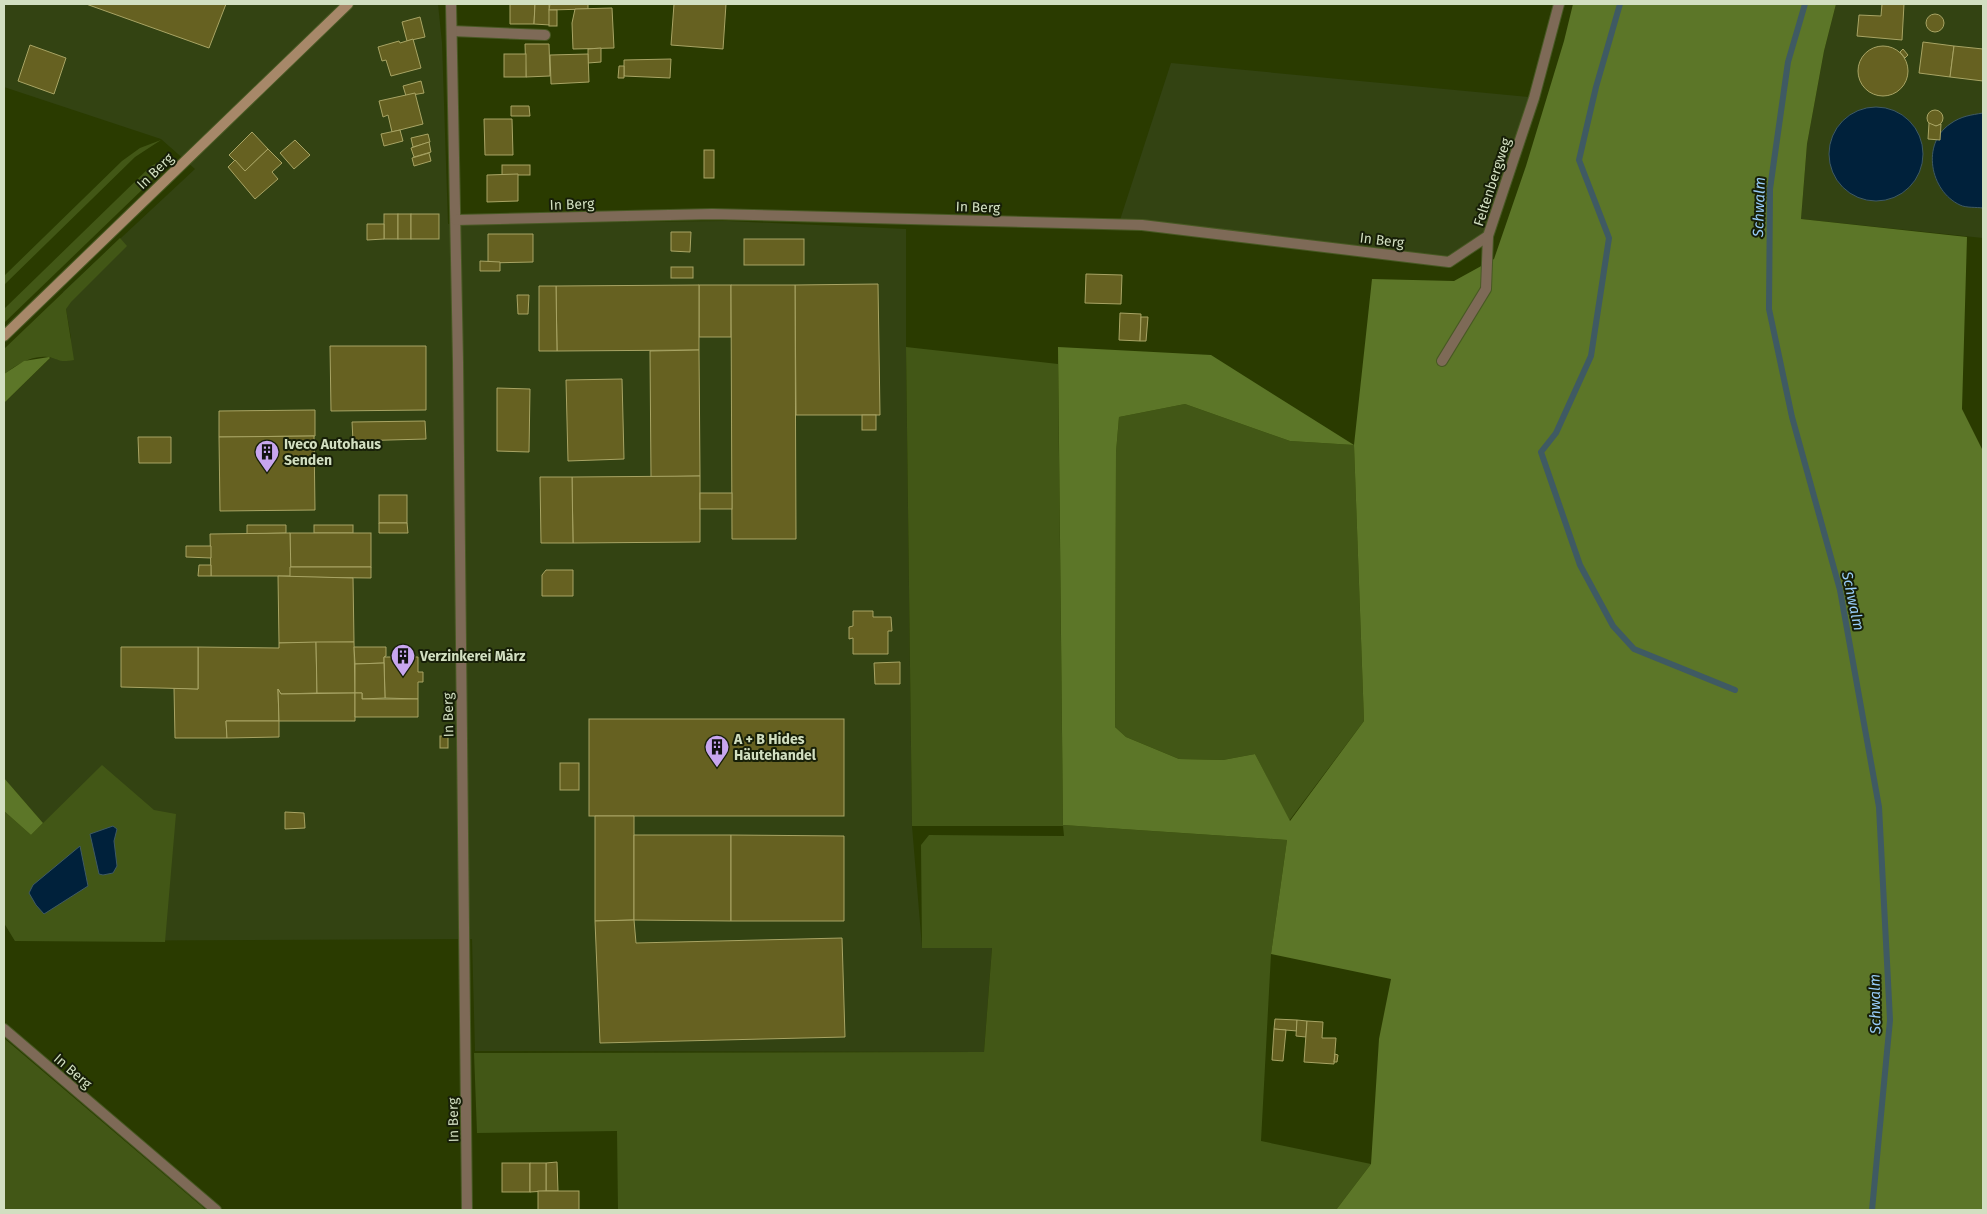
<svg xmlns="http://www.w3.org/2000/svg" width="1987" height="1214" font-family="'Fira Sans',sans-serif">
	<rect width="100%" height="100%" fill="#2a3b00"/>
	<!-- built -->
	<g fill="#334312">
		<polygon points="4,4 438,4 442,43 448,224 727,221 906,229 906,347 912,826 922,947 992,948 984,1052 475,1051 472,939 15,941 4,923 4,871 43,823 4,778 4,403 71,338 63,292 195,169 161,139 4,87"/>
		<polygon points="1836,4 1983,4 1983,238 1801,219 1807,144 1824,51"/>
		<polygon points="1171,63 1528,97 1485,234 1447,259 1120,220"/>
	</g>
	<!-- green -->
	<g fill="#425716">
		<polygon points="161,140 135,157 4,285 4,276 122,161 140,148"/>
		<polygon points="170,156 174,159 4,323 4,309 151,166"/>
		<path d="M 120,238 L 127,246 L 71,302 L 66,309 L 74,360 C 58,363 60,359 48,357 C 31,355 17,365 4,374 L 4,349 Z"/>
		<polygon points="906,347 1058,364 1063,825 1287,840 1271,954 1261,1141 1371,1164 1336,1210 618,1210 617,1131 477,1133 474,1053 984,1052 992,948 922,948 921,845 929,835 1064,836 1063,826 912,826"/>
		<polygon points="1185,404 1290,441 1354,445 1364,721 1289,821 1255,754 1223,760 1179,759 1126,737 1115,727 1116,452 1119,417"/>
		<polygon points="102,765 154,810 176,814 165,942 15,941 4,923 4,811 31,835"/>
		<polygon points="5,1039 206,1210 4,1210"/>
	</g>
	<!-- forest -->
	<g fill="#5c7628" fill-rule="evenodd">
		<path d="M 1573,4 L 1836,4 L 1824,51 L 1807,144 L 1801,219 L 1967,237 L 1962,409 L 1983,451 L 1983,1210 L 1336,1210 L 1371,1164 L 1379,1039 L 1391,979 L 1271,954 L 1287,840 L 1063,825 L 1058,347 L 1211,355 L 1354,445 L 1372,279 L 1454,281 L 1494,259 L 1526,166 L 1564,41 ZM 1185,404 L 1290,441 L 1354,445 L 1364,721 L 1290,821 L 1255,754 L 1223,760 L 1179,759 L 1126,737 L 1115,727 L 1116,452 L 1119,417 Z"/>
		<polygon points="49,357 50,358 4,403 4,374 24,361"/>
		<polygon points="4,778 43,823 31,835 4,811"/>
	</g>
	<!-- water -->
	<g fill="#00213b" stroke="#3f5a63">
		<circle cx="1876" cy="154" r="47"/>
		<path d="M 1983,113 L 1983,208 C 1976,207 1966,208 1960,205 C 1930,191 1921,144 1950,124 C 1961,116 1971,115 1983,113 Z"/>
		<polygon points="113,826 117,829 114,841 117,866 113,873 103,875 99,874 90,834"/>
		<polygon points="80,846 88,886 44,914 36,905 29,893 33,885"/>
	</g>
	<g fill="none" stroke-linecap="round" stroke-linejoin="round">
		<!-- stream -->
		<g stroke="#3f5a63" stroke-width="6">
			<polyline points="1620,4 1596,87 1579,160 1609,238 1591,356 1556,433 1541,452 1580,565 1613,626 1634,649 1735,690"/>
			<polyline points="1805,4 1788,62 1770,189 1769,309 1792,417 1840,590 1879,807 1890,1020 1872,1210"/>
		</g>
	</g>
	<!-- building -->
	<g fill="#666121" stroke="#a8a464">
		<polygon points="86,4 226,4 209,48"/>
		<polygon points="510,4 535,4 534,24 510,24"/>
		<polygon points="535,4 549,4 550,25 534,24"/>
		<polygon points="550,4 588,4 588,9 549,10"/>
		<polygon points="674,4 726,4 723,49 671,45"/>
		<polygon points="1882,4 1904,4 1902,40 1857,36 1859,15 1881,16"/>
		<polygon points="612,8 614,48 573,49 572,23 575,9"/>
		<rect x="549" y="10" width="8" height="16"/>
		<circle cx="1935" cy="23" r="9"/>
		<polygon points="420,17 425,37 407,41 402,22"/>
		<polygon points="413,39 421,68 391,76 386,60 382,61 378,47 399,41 400,43"/>
		<polygon points="1923,42 1954,46 1950,77 1919,73"/>
		<polygon points="525,44 549,44 550,76 526,77"/>
		<polygon points="30,45 66,58 54,94 18,81"/>
		<circle cx="1883" cy="71" r="25"/>
		<polygon points="1954,46 1983,49 1983,81 1950,77"/>
		<polygon points="601,48 601,62 588,63 588,49"/>
		<polygon points="1903,49 1908,55 1905,58 1900,52"/>
		<rect x="504" y="54" width="22" height="23"/>
		<polygon points="588,54 589,82 551,84 550,55"/>
		<polygon points="671,59 670,78 624,76 624,60"/>
		<polygon points="619,66 624,66 624,78 618,78"/>
		<polygon points="421,81 424,93 406,96 403,86"/>
		<polygon points="415,93 423,124 392,132 388,115 383,117 379,101"/>
		<polygon points="511,106 529,106 530,116 511,116"/>
		<circle cx="1935" cy="118" r="8"/>
		<polygon points="484,119 512,119 513,155 485,155"/>
		<polygon points="1929,123 1936,126 1941,124 1940,140 1928,139"/>
		<polygon points="400,130 403,141 384,146 381,134"/>
		<polygon points="252,132 268,149 245,171 229,155"/>
		<polygon points="428,134 430,142 413,147 411,138"/>
		<polygon points="295,140 310,155 294,169 280,153"/>
		<polygon points="429,142 431,152 414,157 411,148"/>
		<polygon points="268,149 282,163 272,172 278,179 255,199 228,167 235,160 245,171"/>
		<rect x="704" y="150" width="10" height="28"/>
		<polygon points="429,153 431,161 414,166 412,158"/>
		<rect x="502" y="165" width="28" height="10"/>
		<polygon points="518,174 518,201 487,202 487,175"/>
		<rect x="384" y="214" width="14" height="25"/>
		<rect x="398" y="214" width="13" height="25"/>
		<rect x="411" y="214" width="28" height="25"/>
		<polygon points="367,224 384,224 384,239 367,240"/>
		<polygon points="671,232 691,232 690,252 671,251"/>
		<polygon points="488,234 533,234 533,262 488,263"/>
		<rect x="744" y="239" width="60" height="26"/>
		<polygon points="480,261 500,262 500,271 480,271"/>
		<rect x="671" y="267" width="22" height="11"/>
		<polygon points="1086,274 1122,275 1121,304 1085,303"/>
		<polygon points="878,284 880,415 796,415 795,285"/>
		<rect x="699" y="285" width="32" height="52"/>
		<polygon points="699,285 699,350 557,351 556,286"/>
		<polygon points="731,285 795,285 796,539 732,539"/>
		<polygon points="539,286 556,286 557,351 539,351"/>
		<polygon points="517,295 529,295 528,314 518,314"/>
		<polygon points="1120,313 1141,314 1140,341 1119,340"/>
		<polygon points="1141,317 1148,317 1146,341 1140,341"/>
		<polygon points="330,346 426,346 426,410 331,411"/>
		<polygon points="699,350 700,476 651,477 650,351"/>
		<polygon points="622,379 624,459 568,461 566,380"/>
		<polygon points="497,388 530,389 529,452 497,451"/>
		<polygon points="315,410 315,436 219,437 219,411"/>
		<rect x="862" y="415" width="14" height="15"/>
		<polygon points="425,421 426,439 353,441 352,422"/>
		<polygon points="314,436 315,510 220,511 219,437"/>
		<polygon points="138,437 171,437 171,463 139,463"/>
		<polygon points="700,476 700,542 573,543 572,477"/>
		<polygon points="540,477 572,477 573,543 541,543"/>
		<rect x="700" y="493" width="32" height="16"/>
		<rect x="379" y="495" width="28" height="28"/>
		<polygon points="379,523 407,523 408,533 379,533"/>
		<polygon points="247,525 286,525 286,533 247,534"/>
		<rect x="314" y="525" width="39" height="8"/>
		<rect x="290" y="533" width="81" height="34"/>
		<polygon points="290,533 291,576 211,576 210,534"/>
		<polygon points="186,546 211,546 211,558 186,557"/>
		<polygon points="199,565 211,565 211,576 198,576"/>
		<polygon points="290,567 371,567 371,578 290,577"/>
		<polygon points="546,570 573,570 573,596 542,596 542,575"/>
		<polygon points="278,576 353,578 354,642 279,643"/>
		<polygon points="853,611 873,611 873,617 891,617 892,631 888,631 888,654 853,654 853,638 849,639 849,627 853,626"/>
		<polygon points="316,642 317,693 281,694 278,689 279,721 226,721 227,738 175,738 174,688 198,689 198,647 279,648 279,643"/>
		<polygon points="316,642 354,642 355,693 317,693"/>
		<polygon points="121,647 198,647 198,689 121,687"/>
		<polygon points="354,647 386,647 386,656 384,657 384,663 355,664"/>
		<polygon points="384,657 418,657 418,672 423,672 423,682 418,682 418,699 385,698"/>
		<polygon points="900,662 900,684 875,684 874,663"/>
		<polygon points="384,663 385,698 362,699 362,693 355,693 355,664"/>
		<polygon points="278,689 281,694 355,693 355,721 279,721"/>
		<polygon points="355,693 362,693 362,699 418,699 418,717 355,717"/>
		<rect x="589" y="719" width="255" height="97"/>
		<polygon points="226,721 279,721 279,737 227,738"/>
		<rect x="440" y="736" width="8" height="12"/>
		<rect x="560" y="763" width="19" height="27"/>
		<polygon points="285,812 304,813 305,828 285,829"/>
		<polygon points="595,816 634,816 634,920 595,921"/>
		<polygon points="634,835 731,835 731,921 634,920"/>
		<polygon points="731,835 844,836 844,921 731,921"/>
		<polygon points="634,920 636,943 842,938 845,1037 600,1043 595,921"/>
		<polygon points="1275,1019 1297,1020 1297,1031 1274,1029"/>
		<polygon points="1297,1020 1307,1021 1306,1037 1296,1036"/>
		<polygon points="1307,1021 1323,1022 1322,1038 1336,1038 1334,1064 1304,1062"/>
		<polygon points="1274,1029 1286,1030 1283,1061 1272,1060"/>
		<polygon points="1335,1054 1338,1055 1337,1062 1334,1062"/>
		<polygon points="557,1162 558,1191 546,1191 546,1163"/>
		<rect x="502" y="1163" width="28" height="29"/>
		<polygon points="530,1163 546,1163 546,1191 530,1192"/>
		<rect x="538" y="1191" width="41" height="19"/>
	</g>
	<g fill="none" stroke-linecap="round" stroke-linejoin="round">
		<defs>
			<polyline id="service" points="452,31 545,35"/>
			<g id="minor">
				<polyline points="451,4 458,362 467,1210"/>
				<polyline points="456,220 712,214 1142,225 1449,262 1488,236"/>
				<polyline points="1442,361 1486,289 1488,236 1534,98 1559,4"/>
				<polyline points="4,1029 216,1210"/>
			</g>
			<polyline id="secondary" points="4,336 348,4"/>
		</defs>
		<!-- service casing -->
		<use href="#service" stroke="#485923" stroke-width="12"/>
		<!-- minor casing -->
		<use href="#minor" stroke="#485923" stroke-width="12"/>
		<!-- secondary casing -->
		<use href="#secondary" stroke="#485923" stroke-width="12"/>
		<!-- service -->
		<use href="#service" stroke="#7e6a57" stroke-width="10"/>
		<!-- minor -->
		<use href="#minor" stroke="#7e6a57" stroke-width="10"/>
		<!-- secondary -->
		<use href="#secondary" stroke="#a78869" stroke-width="10"/>
	</g>
	<!-- icons -->
	<defs>
		<symbol id="building-pin" viewBox="-11 -11 22 30"><path d="M0 17L-7.5 6A9.5 9.5 0 1 1 7.5 6Z" fill="#c8a6ef" stroke="#171f08"/><path d="M-4-6H4V6H1V3H-1V6H-4ZM-2.5-4.3h1.7v1.8h-1.7ZM.8-4.3h1.7v1.8H.8ZM-2.5-1h1.7V.8h-1.7ZM.8-1h1.7V.8H.8Z" fill="#111"/></symbol>
	</defs>
	<g fill-rule="evenodd">
		<use href="#building-pin" x="253" y="438" width="28" height="38"/>
		<use href="#building-pin" x="389" y="642" width="28" height="38"/>
		<use href="#building-pin" x="703" y="733" width="28" height="38"/>
	</g>
	<g text-anchor="middle" stroke-width="4" stroke-linejoin="round" paint-order="stroke">
		<!-- street labels -->
		<g font-size="14" fill="#d2dfc1" stroke="#171f08">
			<text transform="translate(155 171) rotate(-44)" y="5">In Berg</text>
			<text transform="translate(1492 182) rotate(-72)" y="5">Feltenbergweg</text>
			<text transform="translate(572 204) rotate(-2)" y="5">In Berg</text>
			<text transform="translate(978 207) rotate(2)" y="5">In Berg</text>
			<text transform="translate(1382 240) rotate(7)" y="5">In Berg</text>
			<text transform="translate(448 715) rotate(-91)" y="5">In Berg</text>
			<text transform="translate(73 1071) rotate(41)" y="5">In Berg</text>
			<text transform="translate(453 1120) rotate(-91)" y="5">In Berg</text>
		</g>
		<!-- poi labels -->
		<g font-size="14" font-weight="bold" fill="#d2dfc1" stroke="#171f08" text-anchor="start">
			<text x="284" y="449">Iveco Autohaus<tspan x="284" dy="16">Senden</tspan></text>
			<text x="420" y="661">Verzinkerei März</text>
			<text x="734" y="744">A + B Hides<tspan x="734" dy="16">Häutehandel</tspan></text>
		</g>
		<!-- water labels -->
		<g font-size="15" font-style="italic" fill="#98ccf9" stroke="#171f08">
			<text transform="translate(1759 207) rotate(-88)" y="5">Schwalm</text>
			<text transform="translate(1853 601) rotate(78)" y="5">Schwalm</text>
			<text transform="translate(1875 1004) rotate(-91)" y="5">Schwalm</text>
		</g>
	</g>
	<!-- border -->
	<rect width="1987" height="1214" fill="none" stroke="#d2dfc1" stroke-width="10"/>
</svg>
